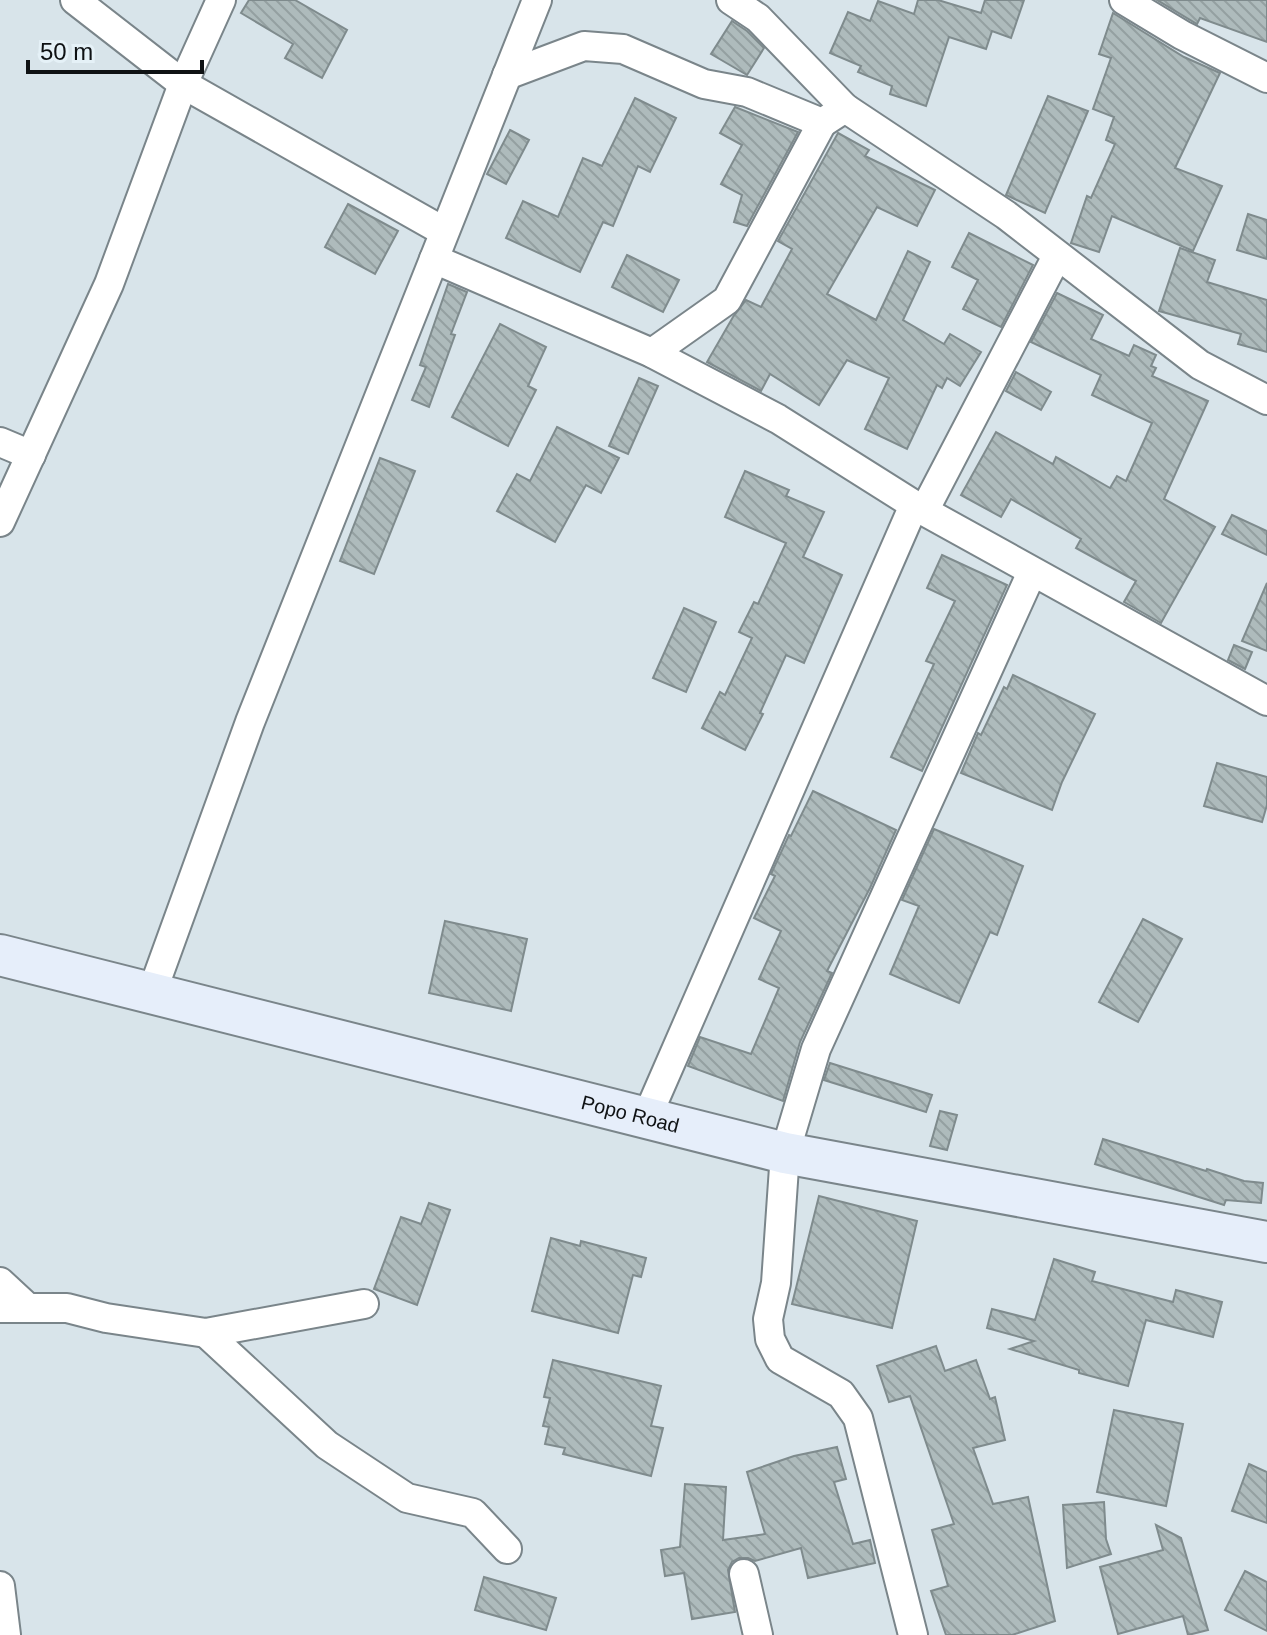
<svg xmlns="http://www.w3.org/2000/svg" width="1267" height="1635" font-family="Arial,sans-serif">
	<defs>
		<pattern id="building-back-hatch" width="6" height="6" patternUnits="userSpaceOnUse" patternTransform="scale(2)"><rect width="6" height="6" fill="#aebbbc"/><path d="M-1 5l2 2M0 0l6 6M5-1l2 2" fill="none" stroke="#94a0a1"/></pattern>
	</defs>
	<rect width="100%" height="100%" fill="#d8e4ea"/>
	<!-- building -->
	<g fill="url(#building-back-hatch)" stroke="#7f8b8d" stroke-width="2">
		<polygon points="249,0 295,0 347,30 322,78 285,58 293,44 241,13"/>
		<polygon points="918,0 938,0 981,13 985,0 1024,0 1011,38 992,31 986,49 949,37 926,106 890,94 892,86 858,72 861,66 830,53 848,12 870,21 878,1 914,14"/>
		<polygon points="1157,0 1267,0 1267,42 1200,18 1197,24"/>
		<polygon points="1113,13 1184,57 1220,73 1175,168 1222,186 1193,251 1112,216 1099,252 1071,243 1087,196 1091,198 1115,144 1106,140 1114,117 1093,109 1111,58 1099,54"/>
		<polygon points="732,21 747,31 764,48 747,75 711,54"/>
		<polygon points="1048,96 1088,111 1045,213 1006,195"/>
		<polygon points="635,98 676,118 650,172 638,166 613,226 603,222 580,272 506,238 523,201 558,217 583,158 602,166"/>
		<polygon points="735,107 798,132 747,226 734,222 742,195 721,184 742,145 720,133"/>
		<polygon points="510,130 529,140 506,184 487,174"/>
		<polygon points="838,133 869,150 865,156 935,190 917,226 877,207 827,294 876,320 908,251 930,262 903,320 944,344 950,334 981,352 960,386 947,378 942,388 937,385 907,449 865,429 889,378 847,360 819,405 770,374 761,391 707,362 733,317 746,300 761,307 792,249 778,241"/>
		<polygon points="348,204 398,231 375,274 325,247"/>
		<polygon points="1248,214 1267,220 1267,259 1237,250"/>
		<polygon points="969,233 1033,265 1001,327 963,309 978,280 952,267"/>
		<polygon points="1180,248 1215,260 1207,282 1267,300 1267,352 1238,344 1241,334 1159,311"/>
		<polygon points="627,255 679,280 663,312 612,287"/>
		<polygon points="448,284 467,292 451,334 455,335 429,407 412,400 426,367 420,365"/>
		<polygon points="1057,293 1103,315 1091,339 1129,356 1134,345 1156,355 1151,366 1156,368 1152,376 1208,401 1164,499 1215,527 1161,623 1124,602 1136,581 1076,548 1081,539 1011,499 1001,517 961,495 996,432 1053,464 1056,457 1110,488 1117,476 1126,481 1152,423 1092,395 1101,375 1031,342"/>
		<polygon points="500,324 546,347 528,386 536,390 508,446 452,417"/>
		<polygon points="1016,372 1051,392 1041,410 1006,391"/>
		<polygon points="639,378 658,386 628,454 609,446"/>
		<polygon points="557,427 619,458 601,493 586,485 555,542 497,511 517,474 530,481"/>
		<polygon points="380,458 415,471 374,574 340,561"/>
		<polygon points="745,471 789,490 786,496 824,512 803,557 842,575 804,663 786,655 760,713 763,714 745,750 702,728 720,692 725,695 752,638 739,632 754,602 758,604 786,543 725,517"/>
		<polygon points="1232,515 1267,531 1267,555 1222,534"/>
		<polygon points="942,555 1007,585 922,771 891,757 934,664 926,661 955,601 927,588"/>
		<polygon points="1267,583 1267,651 1242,641"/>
		<polygon points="684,608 716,622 686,692 653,678"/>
		<polygon points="1234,645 1252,652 1245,669 1228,660"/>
		<polygon points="1013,675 1095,714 1062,782 1052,810 961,773 978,733 981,735 1004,687 1007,689"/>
		<polygon points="1217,763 1267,777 1267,805 1262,822 1204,806"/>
		<polygon points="813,791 896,830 870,888 827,971 832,973 800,1042 783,1101 688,1066 700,1037 751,1054 779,988 759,979 781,931 754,918 775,876 771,874 789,835 791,836"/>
		<polygon points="934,829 1023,866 997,935 990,932 959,1003 890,974 919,906 902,900"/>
		<polygon points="1143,919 1182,939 1138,1022 1099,1002"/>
		<polygon points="445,921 527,939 511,1011 429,993"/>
		<polygon points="830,1063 932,1095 926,1112 824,1080"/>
		<polygon points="940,1111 957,1115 947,1150 930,1146"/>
		<polygon points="1103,1139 1206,1171 1207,1169 1244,1181 1263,1183 1261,1203 1226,1200 1224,1205 1095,1164"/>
		<polygon points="819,1196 917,1221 892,1328 792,1304"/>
		<polygon points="429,1203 450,1210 417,1305 374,1289 401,1217 421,1224"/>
		<polygon points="551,1238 580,1246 581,1241 646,1258 641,1277 633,1275 618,1333 532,1311"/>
		<polygon points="1054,1259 1095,1272 1092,1281 1173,1302 1176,1290 1222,1302 1213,1337 1146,1320 1128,1386 1079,1373 1079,1370 1010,1349 1034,1341 987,1328 992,1309 1035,1320"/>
		<polygon points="936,1346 945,1371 976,1360 990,1399 995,1397 1005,1440 973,1448 993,1504 1028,1497 1055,1621 1012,1635 946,1635 931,1591 948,1586 932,1530 954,1524 910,1396 889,1402 877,1366"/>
		<polygon points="553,1360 661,1386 651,1426 663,1428 651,1476 563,1454 565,1448 545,1444 549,1427 543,1426 550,1398 544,1397"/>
		<polygon points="1114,1410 1183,1424 1166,1506 1097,1492"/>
		<polygon points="837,1447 846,1479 834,1482 853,1544 870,1540 875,1563 808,1578 801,1548 755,1561 748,1558 739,1558 732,1562 728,1570 735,1612 692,1619 684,1573 665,1576 661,1550 680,1547 685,1484 726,1487 723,1540 765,1534 747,1472 794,1456"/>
		<polygon points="1249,1464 1267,1472 1267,1523 1232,1511"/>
		<polygon points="1104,1502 1106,1539 1111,1554 1067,1568 1063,1505"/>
		<polygon points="1156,1525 1181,1538 1208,1630 1188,1635 1183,1616 1118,1634 1100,1567 1163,1550"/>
		<polygon points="1245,1571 1267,1582 1267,1631 1225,1610"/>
		<polygon points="484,1577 556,1598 546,1630 475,1610"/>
	</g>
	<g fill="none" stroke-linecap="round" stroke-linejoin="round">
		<defs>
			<g id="minor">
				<polyline points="75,0 183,84 443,231"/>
				<polyline points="731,0 758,18 845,108 1006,215 1200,365 1267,400"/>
				<polyline points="1124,0 1182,35 1267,78"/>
				<polyline points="507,75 584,46 623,49 704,84 747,92 822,123 845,108"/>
				<polyline points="434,259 652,353 778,419 924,511 1267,701"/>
				<polyline points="652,353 727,300 822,123"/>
				<polyline points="0,442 31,455"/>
				<polyline points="924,511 1057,256"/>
				<polyline points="0,522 109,284 183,84 221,0"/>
				<polyline points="151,995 250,722 537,0"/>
				<polyline points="646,1119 914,505"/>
				<polyline points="0,1282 27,1307"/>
				<polyline points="0,1308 67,1308 106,1318 206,1333 364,1304"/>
				<polyline points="206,1333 327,1445 407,1498 473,1513 507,1549"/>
				<polyline points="744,1574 758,1635"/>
				<polyline points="0,1586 6,1635"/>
				<polyline points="913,1635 858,1418 841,1394 780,1359 770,1339 768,1319 776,1283 785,1153 816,1049 1032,572"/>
			</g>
			<g id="secondary">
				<path id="s1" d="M 0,955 L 785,1153 L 1267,1242"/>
			</g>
		</defs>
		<!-- minor casing -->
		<use href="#minor" stroke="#7a858a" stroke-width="32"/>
		<!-- secondary casing -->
		<use href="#secondary" stroke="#7a858a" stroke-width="44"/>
		<!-- minor -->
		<use href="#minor" stroke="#fff" stroke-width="28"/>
		<!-- secondary -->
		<use href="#secondary" stroke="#e6eefa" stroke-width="40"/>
	</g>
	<g text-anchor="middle" stroke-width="6" stroke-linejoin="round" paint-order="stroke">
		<!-- street labels -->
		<g font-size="20" fill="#0f1214" stroke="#e5f1f7">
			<text dy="7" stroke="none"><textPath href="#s1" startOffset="650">Popo Road</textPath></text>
		</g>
	</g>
	<!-- scale -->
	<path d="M28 60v12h174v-12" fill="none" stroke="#0f1214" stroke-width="4"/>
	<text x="40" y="60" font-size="24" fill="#0f1214" stroke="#e5f1f7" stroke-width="6" paint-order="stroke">50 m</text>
</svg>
